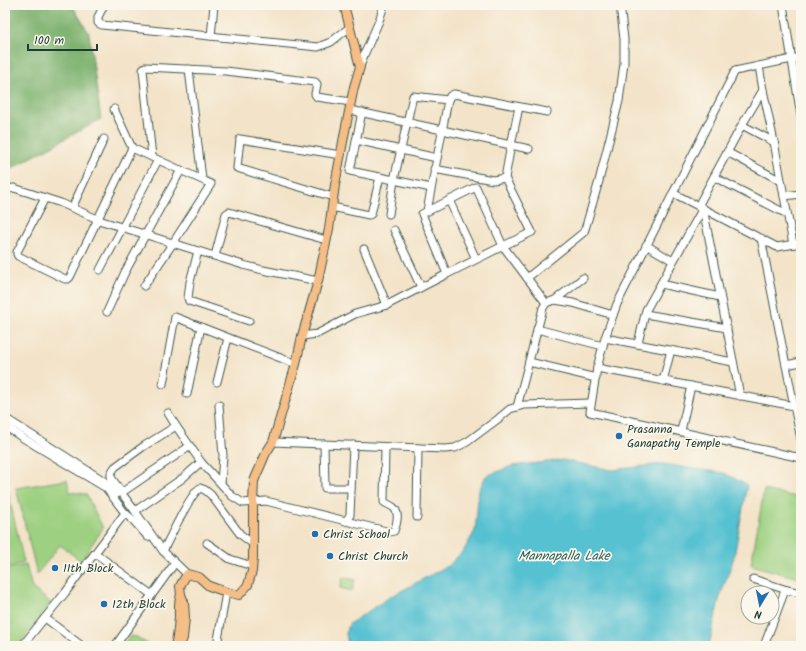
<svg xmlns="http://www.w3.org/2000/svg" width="806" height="651" font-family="Kalam,sans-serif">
	<rect width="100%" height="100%" fill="#fbf7ec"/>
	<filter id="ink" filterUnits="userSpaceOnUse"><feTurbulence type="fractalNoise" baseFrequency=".025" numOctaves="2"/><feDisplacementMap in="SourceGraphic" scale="8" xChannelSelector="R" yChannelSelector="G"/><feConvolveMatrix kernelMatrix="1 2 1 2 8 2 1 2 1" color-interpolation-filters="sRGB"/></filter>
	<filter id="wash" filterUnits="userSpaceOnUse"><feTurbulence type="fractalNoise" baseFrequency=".012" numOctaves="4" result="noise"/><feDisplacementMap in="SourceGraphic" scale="16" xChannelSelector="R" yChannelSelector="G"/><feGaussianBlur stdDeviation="0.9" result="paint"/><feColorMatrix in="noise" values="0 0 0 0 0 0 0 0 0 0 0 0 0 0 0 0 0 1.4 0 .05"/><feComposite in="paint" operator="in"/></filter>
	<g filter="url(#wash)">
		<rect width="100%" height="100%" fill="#f3e3c8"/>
		<!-- green -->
		<g fill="#9dd081" stroke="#5e865a">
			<polygon points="67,480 70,492 86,494 103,528 81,561 60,545 37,574 16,488"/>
			<polygon points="5,483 6,483 24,563 5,567"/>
			<polygon points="764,490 801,498 801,579 751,565"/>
			<polygon points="26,565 32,588 51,603 18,646 10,646 5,645 5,569"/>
			<polygon points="343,577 355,580 352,591 340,588"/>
			<polygon points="130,636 137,637 150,646 122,646"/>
		</g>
		<!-- forest -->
		<polygon fill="#7eb26f" stroke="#4e7852" points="5,5 72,5 89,33 101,119 5,172"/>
		<!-- water -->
		<polygon fill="#56c1d1" stroke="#3a7f82" points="563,460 612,470 662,464 724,473 747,485 734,557 719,600 709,646 348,646 346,633 349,624 390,597 449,565 464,550 475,531 479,490 486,476 512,466"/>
	</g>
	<g filter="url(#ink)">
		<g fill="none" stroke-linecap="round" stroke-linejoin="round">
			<defs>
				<g id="minor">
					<polyline points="104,5 98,17 98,23 102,25 318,47 331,42 350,27"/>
					<polyline points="783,5 801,116"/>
					<polyline points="211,36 214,5"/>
					<polyline points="801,57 735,71 617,304 605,338 597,368 590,412 801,458"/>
					<polyline points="759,66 763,90 774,142 784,196"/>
					<polyline points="360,67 364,55 379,21 384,5"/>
					<polyline points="189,69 202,179"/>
					<polyline points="448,100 450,96 454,94 547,112"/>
					<polyline points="519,107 511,145 529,149"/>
					<polyline points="114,109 132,148"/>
					<polyline points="350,110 511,145 505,178 532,232 503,246 546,303"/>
					<polyline points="362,112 350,171 394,180 413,96 448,100 427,211"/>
					<polyline points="742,125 774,142"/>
					<polyline points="356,140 437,158"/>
					<polyline points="727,152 781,181"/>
					<polyline points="152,157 143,70 144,68 145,67 226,71 315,82 317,84 315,94 317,97 351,102"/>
					<polyline points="434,169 493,180 505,178"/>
					<polyline points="714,177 787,214"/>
					<polyline points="5,191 9,189 14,188 61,203 102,221 243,265 263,270 318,281"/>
					<polyline points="673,193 777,247 801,243"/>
					<polyline points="333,197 237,168 240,139 341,155"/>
					<polyline points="45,198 17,252 17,254 18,256 65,279 68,279 70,277 132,148 211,184 173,243 144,286"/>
					<polyline points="449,200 476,259"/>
					<polyline points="698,206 742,125 763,90"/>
					<polyline points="332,207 369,215 371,214 380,177"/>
					<polyline points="72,208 104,139"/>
					<polyline points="703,208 740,396"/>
					<polyline points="389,214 394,180 431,188"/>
					<polyline points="394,230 421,287"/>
					<polyline points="761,238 794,406 801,439"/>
					<polyline points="793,244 784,196 801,194"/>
					<polyline points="646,245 673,261"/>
					<polyline points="364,249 387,305"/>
					<polyline points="198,251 190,282 188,298 189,301 249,321"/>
					<polyline points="215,256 226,214 229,212 326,240"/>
					<polyline points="100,270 158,160"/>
					<polyline points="527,278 584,232 586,226 599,181 619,101 624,63 624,39 620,5"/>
					<polyline points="661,284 720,297"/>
					<polyline points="555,300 583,278"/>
					<polyline points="107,312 125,272 181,170"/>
					<polyline points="645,314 727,328"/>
					<polyline points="537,329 603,346"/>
					<polyline points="302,336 317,334 355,314 387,305 447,274 422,214 476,187 503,246 447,274"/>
					<polyline points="605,338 733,362"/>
					<polyline points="638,343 646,310 703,208"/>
					<polyline points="529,362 596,378"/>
					<polyline points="786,365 801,362"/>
					<polyline points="597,368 794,406"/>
					<polyline points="663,381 671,350"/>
					<polyline points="217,382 228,338"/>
					<polyline points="163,384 175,317 296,364"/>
					<polyline points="187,394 201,327"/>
					<polyline points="219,405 223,456 221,483"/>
					<polyline points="517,407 543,308 546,303 555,300 573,303 613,315"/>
					<polyline points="168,413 176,426"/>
					<polyline points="5,418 109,484 117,494"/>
					<polyline points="5,426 23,438 106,488 125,513 133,520 148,537"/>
					<polyline points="681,431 691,386"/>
					<polyline points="273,442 445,449 455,448 467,442 498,419 510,409 524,405 591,403"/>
					<polyline points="324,444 325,488 351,488"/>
					<polyline points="121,493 190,446"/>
					<polyline points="135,511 183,478 201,462"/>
					<polyline points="417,517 418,448"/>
					<polyline points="346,521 350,515 353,445"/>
					<polyline points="207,543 230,559 252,566"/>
					<path d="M 163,551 C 170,538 190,494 200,488 L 205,490 L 211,495 L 240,534 L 253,544"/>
					<polyline points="95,553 152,595"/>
					<path d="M 187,574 L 163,551 L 135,511 L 123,495 L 111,477 L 111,473 L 115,467 L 144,446 L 176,426 L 201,462 L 232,496 L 243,503 L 266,501 L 390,532 L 394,531 C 397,524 400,512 393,507 C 390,505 387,504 384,502 L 385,447"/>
					<polyline points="753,579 787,590"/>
					<polyline points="45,618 82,646"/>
					<polyline points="22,646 65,593 125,513"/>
					<polyline points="115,646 175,563"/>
					<polyline points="217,646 226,592"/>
					<polyline points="764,646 784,593 787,590 801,593"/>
				</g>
				<g id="major">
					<path d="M 175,645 C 178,636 178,627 179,617 C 179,608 178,603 181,595"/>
					<polyline points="180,646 183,638 185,618 184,602 181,595 180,586 187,574 199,577 209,586 226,592 239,595 248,585 252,571 253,558 253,503 254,481 266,453 273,442 296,364 302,336 318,281 329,229 335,185 345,131 354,87 360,67 344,5"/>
				</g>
			</defs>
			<!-- minor casing -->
			<use href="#minor" stroke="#3f564a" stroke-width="9"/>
			<!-- major casing -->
			<use href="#major" stroke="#3f564a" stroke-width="10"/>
			<!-- minor -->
			<use href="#minor" stroke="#fff" stroke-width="7"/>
			<!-- major -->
			<use href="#major" stroke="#f6be87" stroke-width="8"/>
		</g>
	</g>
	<!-- markers -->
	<g fill="#1f6fb2" stroke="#fbf7ec" stroke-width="1.5">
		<circle cx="619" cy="436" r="4"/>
		<circle cx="315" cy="534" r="4"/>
		<circle cx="330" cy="556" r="4"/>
		<circle cx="55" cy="568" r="4"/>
		<circle cx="104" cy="604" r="4"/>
	</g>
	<g text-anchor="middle" stroke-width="3.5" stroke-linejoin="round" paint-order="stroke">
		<!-- poi labels -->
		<g font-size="12" fill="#1f3d34" stroke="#fbf7ec" text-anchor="start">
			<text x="627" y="433">Prasanna<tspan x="627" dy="14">Ganapathy Temple</tspan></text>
			<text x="323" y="538">Christ School</text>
			<text x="338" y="560">Christ Church</text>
			<text x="63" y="572">11th Block</text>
			<text x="112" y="608">12th Block</text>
		</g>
		<!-- water labels -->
		<g font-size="13" font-style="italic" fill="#2d5e5b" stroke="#fbf7ec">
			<text x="564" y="560">Mannapalla Lake</text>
		</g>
	</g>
	<!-- margin -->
	<rect width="806" height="651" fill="none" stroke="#fbf7ec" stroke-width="20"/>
	<!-- north arrow -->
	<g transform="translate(760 605) rotate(190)"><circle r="19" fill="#fbf7ec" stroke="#a3ada2"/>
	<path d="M0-3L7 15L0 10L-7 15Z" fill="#1f6fb2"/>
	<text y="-6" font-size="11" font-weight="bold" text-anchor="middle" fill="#1f3d34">N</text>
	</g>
	<!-- scale -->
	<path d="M28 44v6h69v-6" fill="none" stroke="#1f3d34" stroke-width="2"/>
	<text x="34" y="44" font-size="12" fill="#1f3d34" stroke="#fbf7ec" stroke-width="3" paint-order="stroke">100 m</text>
</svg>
